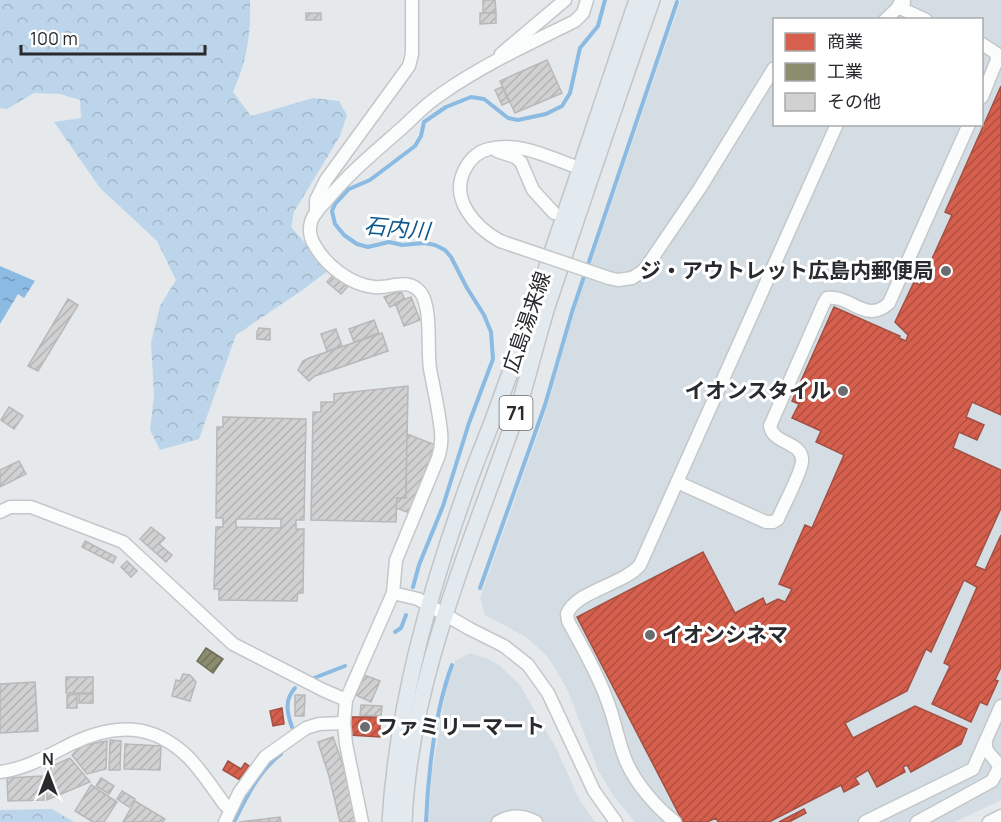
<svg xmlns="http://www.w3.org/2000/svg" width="1001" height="822" font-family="Manrope,'Noto Sans JP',sans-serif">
	<defs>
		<pattern id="forest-crowns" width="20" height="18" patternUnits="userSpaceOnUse" patternTransform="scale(1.5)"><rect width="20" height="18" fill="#bdd5ea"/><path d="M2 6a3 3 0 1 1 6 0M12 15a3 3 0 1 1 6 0" fill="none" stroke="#a2b7c9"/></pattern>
		<pattern id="water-ripples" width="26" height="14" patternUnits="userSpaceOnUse" patternTransform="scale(1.5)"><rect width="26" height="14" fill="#8bbae2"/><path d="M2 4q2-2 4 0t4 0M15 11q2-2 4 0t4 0" fill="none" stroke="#7297b8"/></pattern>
		<pattern id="shops-hatch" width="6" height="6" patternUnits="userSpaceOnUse" patternTransform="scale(1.5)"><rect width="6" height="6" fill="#d6604d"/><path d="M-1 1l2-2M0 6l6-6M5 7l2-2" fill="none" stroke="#ae4f40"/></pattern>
		<pattern id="industry-hatch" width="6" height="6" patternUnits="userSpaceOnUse" patternTransform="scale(1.5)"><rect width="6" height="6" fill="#8c8c6e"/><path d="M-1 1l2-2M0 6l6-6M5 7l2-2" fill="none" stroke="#72735b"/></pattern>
		<pattern id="building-hatch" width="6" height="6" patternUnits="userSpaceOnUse" patternTransform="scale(1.5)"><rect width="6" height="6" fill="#d1d1d2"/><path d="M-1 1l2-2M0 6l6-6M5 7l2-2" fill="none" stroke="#b3b4b5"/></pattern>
	</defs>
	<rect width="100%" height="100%" fill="#e5e9ec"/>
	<!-- built -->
	<g fill="#d4dde4" fill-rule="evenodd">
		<path d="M 681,0 L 1001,0 L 1001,800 L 955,822 L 635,822 L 613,795 L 598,770 L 568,691 L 555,668 L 546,655 L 526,637 L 485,615 L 480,598 L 545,414 L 574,313 ZM 774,20 L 982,20 L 982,124 L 774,124 Z"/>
		<polygon points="470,653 488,659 499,665 520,685 556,748 580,801 595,822 428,822 432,773 447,683 455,661"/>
	</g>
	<!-- forest -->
	<g fill="url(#forest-crowns)">
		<path d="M 0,0 L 250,0 C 251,36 247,60 233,92 L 251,116 L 313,98 L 339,101 L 347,115 L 340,136 L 294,212 L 291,227 L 329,270 L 304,289 L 236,335 L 199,439 L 160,450 L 150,430 L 154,395 L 151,343 L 160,306 L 176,280 L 157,241 L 100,188 L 54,122 L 81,118 L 80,100 L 60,94 L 34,93 L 7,109 L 0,108 Z"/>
		<polygon points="52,809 74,822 0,822 0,810"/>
	</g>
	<!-- water -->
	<polygon fill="url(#water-ripples)" points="0,266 35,281 24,298 18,294 0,324"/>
	<!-- shops -->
	<g fill="url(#shops-hatch)" stroke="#a25043" stroke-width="1.5">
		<polygon points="1001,86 1001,415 972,402 966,417 984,425 977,440 959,432 953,448 1001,470 1001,508 975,566 985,570 1001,535 1001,667 995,680 998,681 987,705 980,702 971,722 932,704 950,666 944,663 977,587 964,580 931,652 926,649 907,691 845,723 853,738 915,706 967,729 961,744 911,772 907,765 903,767 905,772 877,787 868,770 855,778 859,784 844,792 841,785 769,822 718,822 716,818 707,822 683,822 577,617 703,552 735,613 763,598 766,605 778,599 785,602 792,589 779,584 805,525 812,528 844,455 816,442 821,431 792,418 799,404 792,401 834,307 900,336 899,338 906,341 908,335 895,322 914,282 920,285 952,215 945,212"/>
		<polygon points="282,708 284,724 273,726 270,711"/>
		<polygon points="349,717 380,717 380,737 349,735"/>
		<polygon points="228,761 241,769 245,763 249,766 240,780 223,770"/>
		<polygon points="804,809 806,813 789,822 779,822"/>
	</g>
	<!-- industry -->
	<polygon fill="url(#industry-hatch)" stroke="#6e6f5a" stroke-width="1.5" points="206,648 223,659 213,673 197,661"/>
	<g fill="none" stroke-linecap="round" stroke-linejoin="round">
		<!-- stream -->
		<g stroke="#8bbae2" stroke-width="4">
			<polyline points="413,587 419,565 443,506 469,423 493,359 491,332 484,315 467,288 451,257 445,250 435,245 424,243 402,245 389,242 368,247 357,244 344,235 335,224 332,211 335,204 349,189 370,180 415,146 421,136 424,122 446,107 471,97 484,99 508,118 518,120 546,114 562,106 570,93 580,48 598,26 605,0"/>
			<polyline points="480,588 545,405 572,312 677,2"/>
			<polyline points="395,632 401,628 406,615"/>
			<polyline points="314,678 345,666"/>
			<path d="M 292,727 C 287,713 284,700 295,688"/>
			<path d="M 234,822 C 247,796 258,772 281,754"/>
			<path d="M 426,822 C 428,774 435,710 452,665"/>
		</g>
	</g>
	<!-- building -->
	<g fill="url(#building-hatch)" stroke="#b8b8b9" stroke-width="1.5" fill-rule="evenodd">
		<polygon points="483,0 495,0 496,12 483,13"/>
		<rect x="306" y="13" width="15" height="7"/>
		<polygon points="480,13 496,13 496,23 480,24"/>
		<polygon points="547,60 562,93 515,113 500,81"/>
		<polygon points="502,87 509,102 502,105 495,90"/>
		<polygon points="335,273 349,285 341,294 327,282"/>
		<polygon points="401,291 405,300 390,307 384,297"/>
		<polygon points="411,297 420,320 404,326 395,303"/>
		<polygon points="68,299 78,305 38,371 28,366"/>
		<polygon points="374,320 379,333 354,342 349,329"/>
		<polygon points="259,328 270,329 270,340 257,339 257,332"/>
		<polygon points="336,329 342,346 327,351 321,334"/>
		<polygon points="382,333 388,351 315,376 309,381 298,370 303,361 309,358"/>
		<polygon points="408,386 406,498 397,498 396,522 311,520 313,412 321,412 321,402 334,402 334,394"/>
		<polygon points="9,407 23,416 14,429 1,420"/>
		<path d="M 223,417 L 306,419 L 304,520 L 296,520 L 296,529 L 304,529 L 303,593 L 298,593 L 297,601 L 219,600 L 219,589 L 214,589 L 216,527 L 223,527 L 223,518 L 216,518 L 217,427 L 223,427 ZM 236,519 L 281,519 L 281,528 L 236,527 Z"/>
		<polygon points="407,434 435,445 410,513 396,508 397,498 406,498"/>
		<polygon points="19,461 26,474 0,487 0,470"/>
		<polygon points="151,527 165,538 159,544 172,555 166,562 140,539"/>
		<polygon points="85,541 116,557 113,563 82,547"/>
		<polygon points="127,561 137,571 131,577 121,567"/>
		<polygon points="183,674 190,675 196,682 190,701 172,696 176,680 180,681"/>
		<polygon points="364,675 380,681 371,702 356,695"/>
		<rect x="66" y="677" width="27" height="16"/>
		<polygon points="35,682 38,731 0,733 0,684"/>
		<polygon points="77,694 77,708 67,708 67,695"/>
		<rect x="79" y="694" width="14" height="9"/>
		<polygon points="295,695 305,695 304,716 295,716"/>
		<polygon points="361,705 382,706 381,716 360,715"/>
		<polygon points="333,737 345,771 356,822 340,822 329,776 318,742"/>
		<polygon points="110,740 121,741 120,770 109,770"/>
		<polygon points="107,741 106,769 87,774 72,755 81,746"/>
		<polygon points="125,744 161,746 160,770 124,769"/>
		<polygon points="70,758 90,782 47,800 46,769"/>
		<polygon points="43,776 44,800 8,801 7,778"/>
		<polygon points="101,778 114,786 109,794 96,786"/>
		<polygon points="91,785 117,802 104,822 93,822 75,811"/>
		<polygon points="122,791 135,799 129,807 117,799"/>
		<polygon points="135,801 165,819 163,822 123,822"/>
		<polygon points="280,817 281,822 239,822"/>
	</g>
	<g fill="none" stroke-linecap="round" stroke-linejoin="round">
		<defs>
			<g id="minor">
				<polyline points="902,0 898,7 926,20"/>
				<polyline points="885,20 904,2"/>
				<polyline points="982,44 996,53 997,60 982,97"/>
				<polyline points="501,54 565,0"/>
				<polyline points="497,151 515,157 521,162 533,190 554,213"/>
				<polyline points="316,213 316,200 326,180 409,66 412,54 412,0"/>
				<path d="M 500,241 C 475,227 449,199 465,169 C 470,159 479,151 489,149 C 518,142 544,155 571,165"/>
				<polyline points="632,278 643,271 649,263 700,188 774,68"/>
				<path d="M 677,482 L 766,522 L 773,522 L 778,519 C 784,504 800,476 802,462 C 804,441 773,445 770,426 L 824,303 L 827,298 C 850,294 866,325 889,303 L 969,124"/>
				<polyline points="0,512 10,507 31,507 123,542 233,644 323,690 346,700"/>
				<polyline points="393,593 418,599 470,629 504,646 528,665 548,693 594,791 616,822"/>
				<path d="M 0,772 C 26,769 49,755 73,743 C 116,723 153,723 188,757 C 202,771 213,789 225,805 L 231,809"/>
				<polyline points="225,822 239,793 265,757 306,728 319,724 344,723"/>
				<path d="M 362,822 L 346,744 L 344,723 L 346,700 L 393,593 L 396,560 L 438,458 C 441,449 442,441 441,432 C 439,411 434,390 430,369 C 427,349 432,309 421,293 C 408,276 391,289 374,287 C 351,285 325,265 314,244 C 310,238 309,229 311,222 C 313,214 321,206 327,200 C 349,173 376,151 402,128 C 414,117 426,104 440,95 C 482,65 529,44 575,21 L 583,13 L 587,0"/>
				<path d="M 498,822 C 511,814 523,815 536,822"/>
				<path d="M 675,822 C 656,807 636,784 626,761 C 618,742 615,720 607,700 C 597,672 582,647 568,621 L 567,614 C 576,591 623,585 640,565 L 837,124"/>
				<polyline points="865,822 973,769 1001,706"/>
				<path d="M 917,822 L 992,781 L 999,768 C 996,755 984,756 986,740"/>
				<polyline points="989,822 1001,816"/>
			</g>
			<g id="major">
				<path d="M 390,822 C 397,705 430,589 470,479 C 479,454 490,429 499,403 C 548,270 591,134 637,0"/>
				<path d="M 404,822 C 410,678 472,543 518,409 C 529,374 537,339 548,304 C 582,203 616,101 652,0"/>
			</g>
		</defs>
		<!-- minor casing -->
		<use href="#minor" stroke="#c4c7ca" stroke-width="15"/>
		<!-- major casing -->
		<use href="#major" stroke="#c2c4c6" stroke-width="18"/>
		<!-- minor -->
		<use href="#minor" stroke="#fbfcfc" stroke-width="12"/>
		<!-- major -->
		<use href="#major" stroke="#e3eaef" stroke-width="15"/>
		<defs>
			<polyline id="minor-bridge" points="500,241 609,278 618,280 632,278"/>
		</defs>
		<!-- minor-bridge casing -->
		<use href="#minor-bridge" stroke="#c4c7ca" stroke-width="15" stroke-linecap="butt"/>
		<!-- minor-bridge -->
		<use href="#minor-bridge" stroke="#fbfcfc" stroke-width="12"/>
	</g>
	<!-- markers -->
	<g fill="#6a6d70" stroke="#fff" stroke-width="2">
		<circle cx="946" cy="271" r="6"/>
		<circle cx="843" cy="391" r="6"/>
		<circle cx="650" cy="635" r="6"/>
		<circle cx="365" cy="727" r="6"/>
	</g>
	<g text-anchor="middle" stroke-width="6" stroke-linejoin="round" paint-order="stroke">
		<!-- shield labels -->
		<rect fill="#fff" stroke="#686a6c" stroke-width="1.5" x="499.5" y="396" width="33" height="34" rx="4.5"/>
		<g font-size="20" font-weight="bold" fill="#282a2d">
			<text x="516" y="420">71</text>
		</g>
		<!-- poi labels -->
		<g font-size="21" font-weight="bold" fill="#282a2d" stroke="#fff" text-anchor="end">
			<text x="934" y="278">ジ・アウトレット広島内郵便局</text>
			<text x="831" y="398">イオンスタイル</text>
			<text x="662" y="642" text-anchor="start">イオンシネマ</text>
			<text x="377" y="734" text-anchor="start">ファミリーマート</text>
		</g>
		<!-- street labels -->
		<g font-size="21" fill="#282a2d" stroke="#fff">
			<text transform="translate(527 322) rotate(-71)" y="7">広島湯来線</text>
		</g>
		<!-- water labels -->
		<g font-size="22" font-style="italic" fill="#0d598d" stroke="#fff">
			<text transform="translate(397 228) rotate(5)" y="8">石内川</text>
		</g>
	</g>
	<!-- legend -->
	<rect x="773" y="18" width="210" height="108" fill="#ffffff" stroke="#a9aaab" stroke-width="1.5"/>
	<rect x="785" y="33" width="30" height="18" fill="#d6604d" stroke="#a9aaab" stroke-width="1.5"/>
	<text x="827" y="48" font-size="18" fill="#282a2d">商業</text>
	<rect x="785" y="63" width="30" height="18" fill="#8c8c6e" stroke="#a9aaab" stroke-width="1.5"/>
	<text x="827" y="78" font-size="18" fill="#282a2d">工業</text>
	<rect x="785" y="93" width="30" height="18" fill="#d1d1d2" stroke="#a9aaab" stroke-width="1.5"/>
	<text x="827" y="108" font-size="18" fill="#282a2d">その他</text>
	<!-- north arrow -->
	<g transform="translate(48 774)" stroke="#ffffff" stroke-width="4.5" paint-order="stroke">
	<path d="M0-4.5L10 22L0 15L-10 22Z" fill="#282a2d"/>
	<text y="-9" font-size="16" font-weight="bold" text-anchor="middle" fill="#282a2d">N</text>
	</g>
	<!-- scale -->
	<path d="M21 45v9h184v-9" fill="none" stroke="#282a2d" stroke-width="3"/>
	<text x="30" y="45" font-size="18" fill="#282a2d" stroke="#ffffff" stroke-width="4.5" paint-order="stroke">100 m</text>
</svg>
